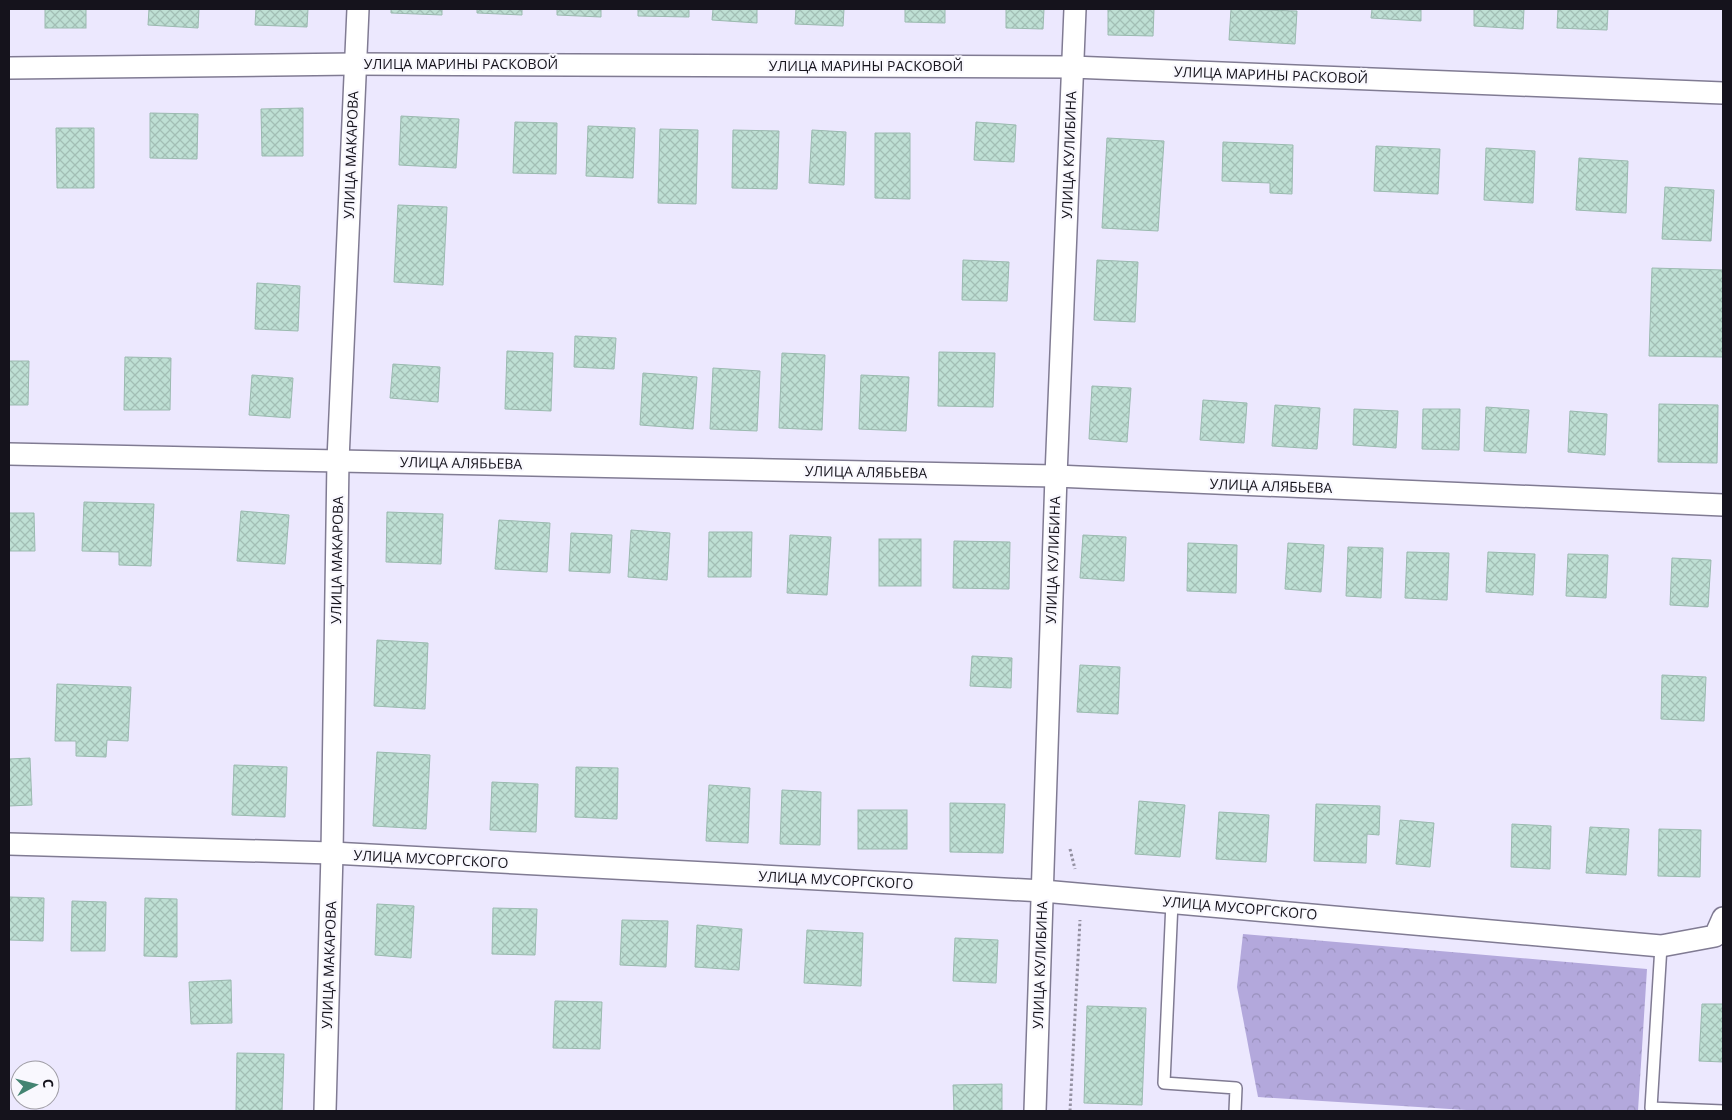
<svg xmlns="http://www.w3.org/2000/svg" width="1732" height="1120" font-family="'Open Sans',sans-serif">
	<defs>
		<pattern id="forest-crowns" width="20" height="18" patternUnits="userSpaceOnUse" patternTransform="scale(1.25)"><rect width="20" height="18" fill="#b3a8dc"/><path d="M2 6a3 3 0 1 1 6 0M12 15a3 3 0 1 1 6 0" fill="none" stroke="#9990bc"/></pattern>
		<pattern id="building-cross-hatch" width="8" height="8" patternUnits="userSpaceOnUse" patternTransform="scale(1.25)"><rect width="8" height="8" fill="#bedfd4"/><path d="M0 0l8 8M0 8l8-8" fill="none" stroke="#a2beb5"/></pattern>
	</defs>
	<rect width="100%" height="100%" fill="#ece8fe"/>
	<!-- forest -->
	<polygon fill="url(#forest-crowns)" points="1243,934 1647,969 1638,1111 1482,1111 1258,1097 1237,987"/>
	<!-- building -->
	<g fill="url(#building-cross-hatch)" stroke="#9bbab0">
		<rect x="45" y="9" width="41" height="19"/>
		<polygon points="149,9 199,9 198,28 148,25"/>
		<polygon points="256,9 308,9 307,27 255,25"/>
		<polygon points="391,9 442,9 442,15 391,13"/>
		<polygon points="477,9 522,9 522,15 477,13"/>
		<polygon points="557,9 601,9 601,17 557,15"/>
		<polygon points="638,9 689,9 689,17 638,16"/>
		<polygon points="713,9 757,9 757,23 712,20"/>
		<polygon points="796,9 844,9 843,26 795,24"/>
		<polygon points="905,9 945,9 945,23 905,22"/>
		<polygon points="1006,9 1044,9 1043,29 1006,28"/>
		<polygon points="1108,9 1154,9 1153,36 1108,35"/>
		<polygon points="1231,9 1297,11 1295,44 1229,40"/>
		<polygon points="1372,9 1421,9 1421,21 1371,18"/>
		<polygon points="1474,9 1524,9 1523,29 1474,26"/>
		<polygon points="1558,9 1608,9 1607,30 1557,28"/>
		<polygon points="303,108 303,156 262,156 261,109"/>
		<polygon points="150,113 198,114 197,159 150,158"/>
		<polygon points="401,116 459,119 456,168 399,165"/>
		<polygon points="515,122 557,123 556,174 513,173"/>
		<polygon points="976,122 1016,125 1014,162 974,160"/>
		<polygon points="588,126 635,128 633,178 586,176"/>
		<polygon points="56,128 94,128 94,188 57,188"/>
		<polygon points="660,129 698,130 696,204 658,203"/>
		<polygon points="733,130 779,131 777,189 732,188"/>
		<polygon points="812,130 846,132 844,185 809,183"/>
		<polygon points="875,133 910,133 910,199 875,198"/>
		<polygon points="1107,138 1164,141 1158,231 1102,228"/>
		<polygon points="1223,142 1293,145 1292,194 1270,193 1270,183 1222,181"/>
		<polygon points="1376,146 1440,149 1438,194 1374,191"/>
		<polygon points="1486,148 1535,151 1533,203 1484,200"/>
		<polygon points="1579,158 1628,161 1626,213 1576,210"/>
		<polygon points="1665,187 1714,190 1711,241 1662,239"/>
		<polygon points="398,205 447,207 443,285 394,282"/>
		<polygon points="963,260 1009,262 1007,301 962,300"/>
		<polygon points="1097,260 1138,262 1135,322 1094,320"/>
		<polygon points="1652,268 1723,270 1723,357 1649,356"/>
		<polygon points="257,283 300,286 298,331 255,329"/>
		<polygon points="575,336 616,338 614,369 574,367"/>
		<polygon points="507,351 553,353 551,411 505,409"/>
		<polygon points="939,352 995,353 993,407 938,406"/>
		<polygon points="782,353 825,355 822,430 779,428"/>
		<polygon points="125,357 171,358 170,410 124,410"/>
		<polygon points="9,361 29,361 28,405 9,405"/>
		<polygon points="393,364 440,367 438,402 390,398"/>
		<polygon points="713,368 760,371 757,431 710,429"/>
		<polygon points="643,373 697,377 693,429 640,425"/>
		<polygon points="252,375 293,378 290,418 249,415"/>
		<polygon points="861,375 909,377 906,431 859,429"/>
		<polygon points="1092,386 1131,388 1127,442 1089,439"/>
		<polygon points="1203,400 1247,403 1244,443 1200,440"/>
		<polygon points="1659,404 1718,405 1717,463 1658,462"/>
		<polygon points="1275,405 1320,408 1317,449 1272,446"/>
		<polygon points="1486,407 1529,410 1526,453 1484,451"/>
		<polygon points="1354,409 1398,411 1396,448 1353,445"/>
		<polygon points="1423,409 1460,409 1459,450 1422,449"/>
		<polygon points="1570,411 1607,414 1605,455 1568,452"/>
		<polygon points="84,502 154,504 151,566 119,565 119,552 82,551"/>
		<polygon points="241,511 289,515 285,564 237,561"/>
		<polygon points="387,512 443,514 441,564 386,562"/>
		<polygon points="9,513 34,513 35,551 9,551"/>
		<polygon points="499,520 550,523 547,572 495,569"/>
		<polygon points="631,530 670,533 667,580 628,577"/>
		<polygon points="709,532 752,532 751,577 708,577"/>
		<polygon points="571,533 612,535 610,573 569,571"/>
		<polygon points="790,535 831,537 827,595 787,593"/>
		<polygon points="1083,535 1126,537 1124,581 1080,578"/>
		<rect x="879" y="539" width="42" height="47"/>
		<polygon points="954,541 1010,542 1009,589 953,588"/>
		<polygon points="1188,543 1237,545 1236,593 1187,591"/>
		<polygon points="1288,543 1324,545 1321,592 1285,589"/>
		<polygon points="1348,547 1383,548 1381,598 1346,596"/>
		<polygon points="1407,552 1449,553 1447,600 1405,598"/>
		<polygon points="1488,552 1535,554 1533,595 1486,592"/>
		<polygon points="1568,554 1608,555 1606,598 1566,596"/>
		<polygon points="1672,558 1711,560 1708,607 1670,605"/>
		<polygon points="377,640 428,643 425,709 374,706"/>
		<polygon points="972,656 1012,658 1011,688 970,686"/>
		<polygon points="1080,665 1120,667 1118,714 1077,712"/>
		<polygon points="1662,675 1706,677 1704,721 1661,719"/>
		<polygon points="57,684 131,687 128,741 107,740 106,757 76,756 76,741 55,741"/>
		<polygon points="377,752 430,755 426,829 373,826"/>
		<polygon points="30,758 32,805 9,806 9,759"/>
		<polygon points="234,765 287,767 285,817 232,815"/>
		<polygon points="576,767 618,768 617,819 575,817"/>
		<polygon points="492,782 538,784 536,832 490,830"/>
		<polygon points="709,785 750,788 748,843 706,841"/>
		<polygon points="782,790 821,792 820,845 780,844"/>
		<polygon points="1139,801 1185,805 1180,857 1135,854"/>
		<polygon points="950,803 1005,804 1003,853 950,852"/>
		<polygon points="1316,804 1380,806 1379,835 1367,834 1366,863 1314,861"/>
		<rect x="858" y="810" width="49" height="39"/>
		<polygon points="1219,812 1269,815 1266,862 1216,859"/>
		<polygon points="1400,820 1434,823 1430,867 1396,864"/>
		<polygon points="1512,824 1551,826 1550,869 1511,867"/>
		<polygon points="1590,827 1629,829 1626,875 1586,873"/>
		<polygon points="1659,829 1701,830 1700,877 1658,876"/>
		<polygon points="9,897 44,898 43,941 9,940"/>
		<polygon points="145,898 177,899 177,957 144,956"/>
		<polygon points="72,901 106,902 105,951 71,951"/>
		<polygon points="377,904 414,906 411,958 375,955"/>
		<polygon points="493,908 537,909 535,955 492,954"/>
		<polygon points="622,920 668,921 666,967 620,965"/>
		<polygon points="697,925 742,929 739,970 695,967"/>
		<polygon points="807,930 863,933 861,986 804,983"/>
		<polygon points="955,938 998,940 996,983 953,981"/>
		<polygon points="231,980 232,1023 191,1024 189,982"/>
		<polygon points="555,1001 602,1002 600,1049 553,1048"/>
		<polygon points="1702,1004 1723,1004 1723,1062 1699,1061"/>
		<polygon points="1087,1006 1146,1008 1142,1105 1084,1103"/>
		<polygon points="237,1053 284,1054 282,1111 236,1111"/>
		<polygon points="1002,1084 1002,1111 954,1111 953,1085"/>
	</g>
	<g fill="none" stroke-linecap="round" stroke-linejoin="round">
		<defs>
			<g id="service">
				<polyline points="1172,902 1164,1083 1236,1088 1235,1111"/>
				<polyline points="1661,946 1651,1108 1723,1111"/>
			</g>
			<g id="minor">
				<polyline points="9,68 355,64 1072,67 1723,93"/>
				<polyline points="9,454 1056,476 1723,505"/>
				<polyline points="9,844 332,853 1043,891 1661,946 1715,936 1723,918"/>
				<polyline points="325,1111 332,853 338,460 358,9"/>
				<polyline points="1035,1111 1056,476 1075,9"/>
			</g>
		</defs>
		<!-- service casing -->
		<use href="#service" stroke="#807b93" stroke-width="14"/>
		<!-- minor casing -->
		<use href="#minor" stroke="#807b93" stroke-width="24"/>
		<!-- path -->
		<g stroke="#9491a2" stroke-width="3" stroke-dasharray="2.5 2.5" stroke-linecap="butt">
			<polyline points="1070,849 1075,869"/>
			<polyline points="1070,1111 1080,920"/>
		</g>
		<!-- service -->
		<use href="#service" stroke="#fff" stroke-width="11"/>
		<!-- minor -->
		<use href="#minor" stroke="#fff" stroke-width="21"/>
	</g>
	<g text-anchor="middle" stroke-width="4.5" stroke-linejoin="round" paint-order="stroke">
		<!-- street labels -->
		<g font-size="14" fill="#15131c" stroke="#f9f8fe">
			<text x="461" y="69">УЛИЦА МАРИНЫ РАСКОВОЙ</text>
			<text x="866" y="71">УЛИЦА МАРИНЫ РАСКОВОЙ</text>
			<text transform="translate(1271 75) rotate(2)" y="5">УЛИЦА МАРИНЫ РАСКОВОЙ</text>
			<text transform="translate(351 155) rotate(-88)" y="5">УЛИЦА МАКАРОВА</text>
			<text transform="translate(1069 155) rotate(-88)" y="5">УЛИЦА КУЛИБИНА</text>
			<text transform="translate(461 463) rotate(1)" y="5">УЛИЦА АЛЯБЬЕВА</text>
			<text transform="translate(866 472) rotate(1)" y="5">УЛИЦА АЛЯБЬЕВА</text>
			<text transform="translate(1271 486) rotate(2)" y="5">УЛИЦА АЛЯБЬЕВА</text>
			<text transform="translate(337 560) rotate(-89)" y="5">УЛИЦА МАКАРОВА</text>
			<text transform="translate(1053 560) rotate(-88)" y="5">УЛИЦА КУЛИБИНА</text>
			<text transform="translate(431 859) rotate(3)" y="5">УЛИЦА МУСОРГСКОГО</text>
			<text transform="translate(836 880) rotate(3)" y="5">УЛИЦА МУСОРГСКОГО</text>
			<text transform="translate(1240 908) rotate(5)" y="5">УЛИЦА МУСОРГСКОГО</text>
			<text transform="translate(329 965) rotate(-88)" y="5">УЛИЦА МАКАРОВА</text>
			<text transform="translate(1040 965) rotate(-88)" y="5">УЛИЦА КУЛИБИНА</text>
		</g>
	</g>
	<!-- border -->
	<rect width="1732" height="1120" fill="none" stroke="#15131c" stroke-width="20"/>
	<!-- north arrow -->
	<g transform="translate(35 1085) rotate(83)"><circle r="24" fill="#f9f8fe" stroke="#9e9ca4"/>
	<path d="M0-4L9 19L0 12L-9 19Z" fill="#438472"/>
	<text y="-8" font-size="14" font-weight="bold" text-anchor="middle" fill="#15131c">С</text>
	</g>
</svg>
